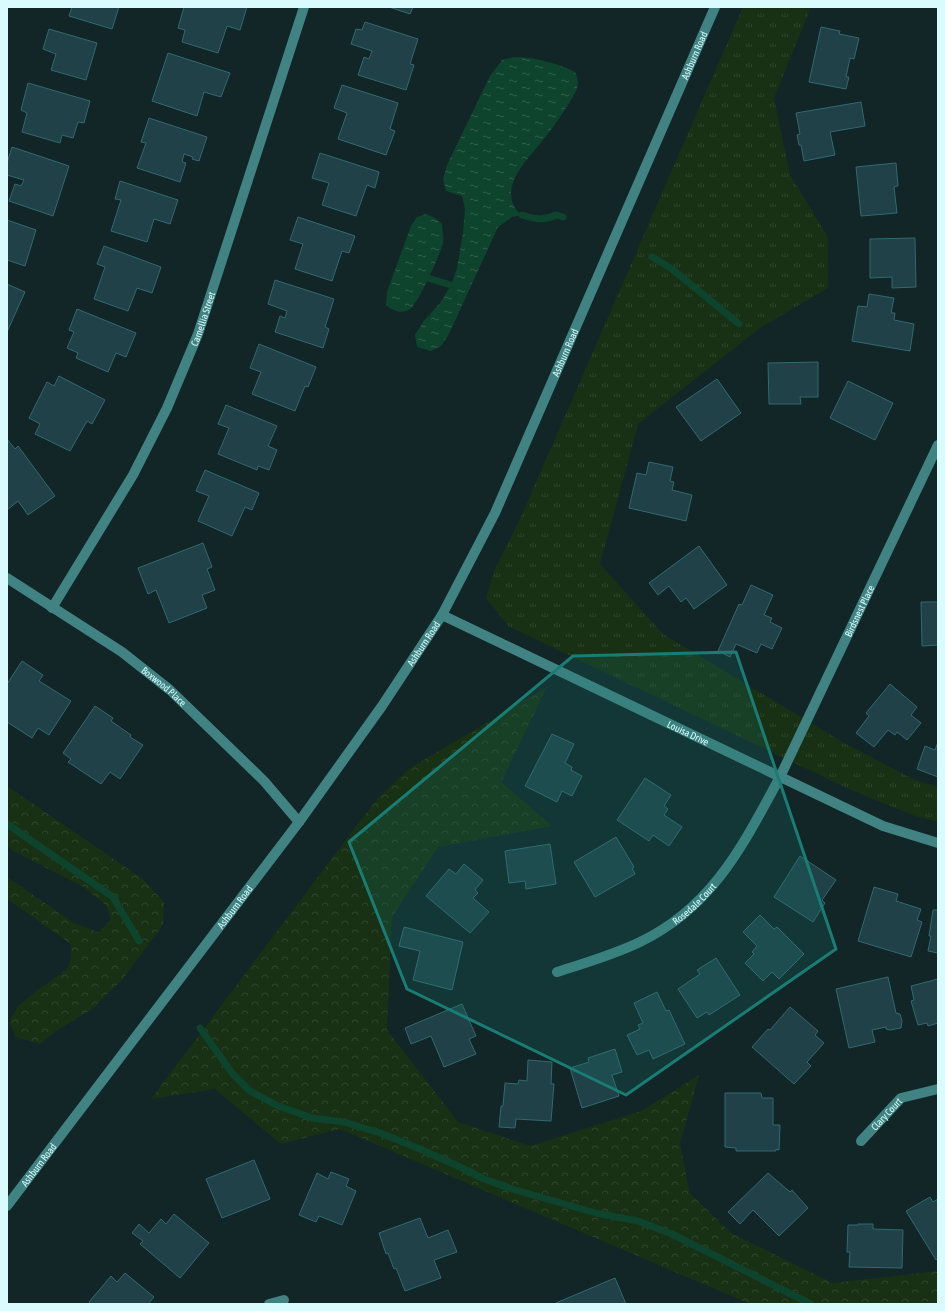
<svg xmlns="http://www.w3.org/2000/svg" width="945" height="1311" font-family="'Asap Condensed',sans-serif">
	<defs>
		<pattern id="grass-tufts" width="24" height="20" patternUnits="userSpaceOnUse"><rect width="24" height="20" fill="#183115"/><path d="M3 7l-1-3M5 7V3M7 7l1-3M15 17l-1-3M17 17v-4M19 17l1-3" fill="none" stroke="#2e462c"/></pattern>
		<pattern id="forest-crowns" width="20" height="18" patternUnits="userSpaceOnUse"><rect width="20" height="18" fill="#183115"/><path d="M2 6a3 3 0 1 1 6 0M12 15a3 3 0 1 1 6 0" fill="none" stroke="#2e462c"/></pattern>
		<pattern id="water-ripples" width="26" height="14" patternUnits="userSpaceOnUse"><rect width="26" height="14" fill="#0e442d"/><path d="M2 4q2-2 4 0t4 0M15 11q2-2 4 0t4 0" fill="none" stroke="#30604c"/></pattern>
	</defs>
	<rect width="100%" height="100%" fill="#122527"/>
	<!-- grass -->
	<polygon fill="url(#grass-tufts)" points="743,7 811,7 774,98 790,175 828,237 828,288 760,328 638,424 600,564 663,634 844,743 915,780 938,787 938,822 915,816 851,790 508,626 486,598 494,571 519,521 555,439"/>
	<!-- forest -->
	<g fill="url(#forest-crowns)">
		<polygon points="547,687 501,782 552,826 438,847 392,917 387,1030 458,1122 530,1146 641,1111 699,1075 680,1144 690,1193 731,1233 833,1283 938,1271 938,1304 750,1304 340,1129 281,1144 215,1089 151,1099 351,833 378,798 410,768"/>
		<polygon points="7,786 143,879 164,902 163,925 122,980 91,1010 59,1029 40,1044 16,1037 9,1022 18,1006 35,992 67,969 71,959 71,944 7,899 7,877 74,923 98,932 111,920 106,905 83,887 10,849 7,845"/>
	</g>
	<!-- water -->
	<g fill="url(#water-ripples)">
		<path d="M 514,57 C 535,57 556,63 575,72 C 582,87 575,92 568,105 C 560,117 552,129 543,140 C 530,157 502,182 514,206 C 515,209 519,213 522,215 L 512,217 L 498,227 L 448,336 L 441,346 L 431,351 L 417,347 L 415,335 L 423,322 L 440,303 L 451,285 L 457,268 L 463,233 L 465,208 L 462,196 L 446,191 L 443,179 L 447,165 L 490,76 L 502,60 Z"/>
		<path d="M 426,214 L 435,218 L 442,224 C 442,230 444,237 443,243 C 441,253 418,303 411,308 C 403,315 393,311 386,305 L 387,292 L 411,226 L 417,217 Z"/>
	</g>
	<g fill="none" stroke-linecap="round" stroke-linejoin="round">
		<!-- stream -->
		<g stroke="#0e442d" stroke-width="7">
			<path d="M 522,215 C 534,219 544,221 556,215 L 563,217"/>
			<polyline points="652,257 672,269 739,324"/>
			<polyline points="428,278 451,285"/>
			<polyline points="7,824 113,897 139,941"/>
			<polyline points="200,1028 232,1073 250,1091 278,1106 312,1118 344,1122 380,1133 420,1149 460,1167 484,1179 512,1189 596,1213 638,1221 672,1234 811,1304"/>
		</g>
	</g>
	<!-- building -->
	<g fill="#1f4147" stroke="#326972">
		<polygon points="72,7 119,7 112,29 69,16"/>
		<polygon points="184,7 247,7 240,30 227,26 218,53 182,42 185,30 178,28"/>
		<polygon points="389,7 413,7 410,14"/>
		<polygon points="365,22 418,39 410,64 414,65 406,90 358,75 364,57 369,59 372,51 351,44 356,29 362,30"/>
		<polygon points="821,27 840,31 839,34 859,38 854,59 850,58 846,77 849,77 846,89 809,82"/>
		<polygon points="49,29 97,43 86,80 51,70 56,54 43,49"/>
		<polygon points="168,53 230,73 221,97 204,92 197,116 152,101"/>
		<polygon points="28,83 90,101 84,123 78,122 73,138 62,135 60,143 22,132 27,113 21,110"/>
		<polygon points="342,85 398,103 390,129 395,131 386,155 338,139 347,113 334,108"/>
		<polygon points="861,102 865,126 830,132 835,155 804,161 801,145 799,145 797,135 800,134 796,113"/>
		<polygon points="149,118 207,137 199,161 192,159 193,157 184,154 182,162 186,163 180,182 137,168 146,143 141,142"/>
		<polygon points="12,147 69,166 53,216 9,201 15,184 21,186 24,180 7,175 7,163"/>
		<polygon points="320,153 379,172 375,188 367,185 356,216 322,205 329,183 312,178"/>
		<polygon points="896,163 898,186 894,187 897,213 861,216 856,167"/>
		<polygon points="120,181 178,200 170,224 154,219 147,242 111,231 121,200 115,199"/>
		<polygon points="298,217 355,236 349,253 342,251 332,281 295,269 303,244 290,240"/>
		<polygon points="7,220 36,230 25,266 7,260"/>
		<polygon points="915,238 916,287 892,288 892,277 870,278 870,239"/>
		<polygon points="104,246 161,267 152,293 137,288 128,311 94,299 105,267 97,264"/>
		<polygon points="275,280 334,299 325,327 329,329 323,348 275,332 280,316 285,318 287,311 268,304"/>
		<polygon points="7,284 25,292 7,332"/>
		<polygon points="869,294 894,298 891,313 895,313 894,320 914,324 910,351 852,341 858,306 867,307"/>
		<polygon points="77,309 136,333 126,357 116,353 108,372 76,358 78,353 67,348 74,332 69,330"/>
		<polygon points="259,344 316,367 308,387 305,386 295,411 252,394 261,372 250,368"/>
		<polygon points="818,362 818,397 800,397 801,404 769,404 768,363"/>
		<polygon points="59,376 105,400 92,424 87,421 70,451 35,434 40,424 29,418 47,382 54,386"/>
		<polygon points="717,379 741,413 701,441 676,407"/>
		<polygon points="848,381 893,403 875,440 830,418"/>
		<polygon points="226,405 277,426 268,446 277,450 269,470 258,466 257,470 218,454 229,428 218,424"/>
		<polygon points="7,439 15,449 18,446 55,496 28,515 18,501 7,510"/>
		<polygon points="649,462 673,467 670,481 674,482 672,490 692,495 686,521 629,508 637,473 646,475"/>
		<polygon points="205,470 259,493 252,510 245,507 232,536 198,521 209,496 196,491"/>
		<polygon points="203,543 212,567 207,569 215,590 202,595 207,608 169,623 156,590 148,594 138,568"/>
		<polygon points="699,546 727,585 694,609 686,598 681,602 669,586 658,595 649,583"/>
		<polygon points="751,585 773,595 764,615 772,618 770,622 782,628 772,649 761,644 757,653 736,644 730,657 718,651 739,604 742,605"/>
		<polygon points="921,602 938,602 938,645 922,646"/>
		<polygon points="22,661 43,675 39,681 71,701 49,735 38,728 32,738 7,722 7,684"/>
		<polygon points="890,684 917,707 911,715 921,723 907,740 897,732 895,735 888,730 874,747 856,733 869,716 866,713"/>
		<polygon points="95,706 113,718 111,721 131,735 130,737 143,745 120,779 110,772 101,784 68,762 71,759 63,753"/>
		<polygon points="552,734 574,744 565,763 572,767 571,770 582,776 572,796 562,791 557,802 525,786"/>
		<polygon points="938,742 938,777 917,769 925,746 935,750"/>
		<polygon points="645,778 671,795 664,806 668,809 664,815 682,827 669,846 653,835 649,841 617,820"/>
		<polygon points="616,837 634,867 632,868 635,874 595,897 574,862"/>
		<polygon points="550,844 556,884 526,889 525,881 509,883 505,851"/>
		<polygon points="800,856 836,880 822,900 825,903 813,922 774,897"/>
		<polygon points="464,864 483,880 475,890 478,893 473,898 489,912 470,933 426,896 449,869 456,874"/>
		<polygon points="874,887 898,894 896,901 921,909 917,920 922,922 911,957 858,941"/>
		<polygon points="933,910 938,910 938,953 928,951 931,936 929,936"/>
		<polygon points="760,915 774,929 777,927 804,954 779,979 772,972 763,981 745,963 754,954 752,952 757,946 743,932"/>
		<polygon points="404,927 463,942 452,990 413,980 420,951 399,946"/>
		<polygon points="716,958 740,995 709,1015 707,1012 697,1018 678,989 700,974 697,970"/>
		<polygon points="888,977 896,1013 900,1014 902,1021 901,1028 890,1030 886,1029 886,1027 872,1030 875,1042 849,1048 836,989"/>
		<polygon points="938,979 938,1023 928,1026 927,1023 918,1025 911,1001 914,1000 911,986"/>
		<polygon points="657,992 666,1011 669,1010 685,1044 653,1059 649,1050 637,1055 627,1035 640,1029 638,1025 643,1023 634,1003"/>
		<polygon points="462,1004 476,1036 469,1039 476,1054 444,1067 431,1036 411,1044 405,1028"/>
		<polygon points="790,1007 818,1031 815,1035 824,1043 807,1062 811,1066 794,1084 752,1047 768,1029 770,1030"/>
		<polygon points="615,1049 622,1072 612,1075 619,1096 582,1108 570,1068 589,1062 588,1058"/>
		<polygon points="528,1060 552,1062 551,1084 554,1084 551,1121 516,1119 515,1128 499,1127 501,1106 503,1106 505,1083 518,1084 519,1080 527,1081"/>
		<polygon points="725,1093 761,1093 762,1098 773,1098 773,1125 780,1125 779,1150 776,1149 776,1151 736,1151 736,1148 725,1147"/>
		<polygon points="254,1160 270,1199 222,1218 206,1179"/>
		<polygon points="331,1172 349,1179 346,1186 356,1191 342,1225 319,1216 316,1222 299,1215 317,1173 328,1179"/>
		<polygon points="768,1173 790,1192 792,1190 808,1208 779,1236 753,1210 740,1224 728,1212"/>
		<polygon points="930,1197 933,1202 938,1199 938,1258 936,1260 906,1211"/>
		<polygon points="174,1214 209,1243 180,1278 140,1244 143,1241 132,1233 139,1224 149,1233 161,1219 166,1224"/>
		<polygon points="420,1218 428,1238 448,1230 457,1252 434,1260 441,1278 405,1291 396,1268 394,1269 388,1253 386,1254 379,1233"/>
		<polygon points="858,1224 873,1224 873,1229 903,1230 902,1268 849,1267 850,1252 847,1252 848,1225 858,1225"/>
		<polygon points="125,1273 154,1297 148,1304 91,1304 89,1302 111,1276 117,1282"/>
		<polygon points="615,1278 626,1304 556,1304 556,1303"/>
	</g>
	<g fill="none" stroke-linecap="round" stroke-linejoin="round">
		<!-- minor -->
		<g stroke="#408382" stroke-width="10">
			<path id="s1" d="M 7,578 L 122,652 L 170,690 L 264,781 L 299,822"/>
			<path id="s2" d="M 52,608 L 133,475 L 167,408 L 198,334 L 304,7"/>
			<path id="s3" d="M 442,615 L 883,826 L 938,843"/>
			<path id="s4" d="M 557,972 C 585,963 613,955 640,942 C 713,907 743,845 780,777 L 938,445"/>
			<path id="s5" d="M 861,1141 L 901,1098 L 938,1089"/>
			<path id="s6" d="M 7,1206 L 299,822 L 382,706 L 442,615 L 495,513 L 715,7"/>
			<polyline points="269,1304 284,1300"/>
		</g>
	</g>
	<!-- marked area -->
	<path fill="#197d75" fill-opacity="0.2" stroke="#197d75" stroke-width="3" stroke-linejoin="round" d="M 736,652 L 836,949 L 626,1095 L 407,989 L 349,842 L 573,656 Z"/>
	<g text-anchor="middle" stroke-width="3.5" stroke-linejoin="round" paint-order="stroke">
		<!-- street labels -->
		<g font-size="10" fill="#dafbfd" stroke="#122527">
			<text dy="4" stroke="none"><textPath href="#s6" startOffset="1348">Ashburn Road</textPath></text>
			<text dy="4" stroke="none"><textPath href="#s2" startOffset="327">Camellia Street</textPath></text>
			<text dy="4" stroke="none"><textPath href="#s6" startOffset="1024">Ashburn Road</textPath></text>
			<text dy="4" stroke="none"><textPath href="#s4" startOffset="493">Birdsnest Place</textPath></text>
			<text dy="4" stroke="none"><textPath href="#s6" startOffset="700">Ashburn Road</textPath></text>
			<text dy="4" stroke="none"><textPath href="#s1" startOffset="191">Boxwood Place</textPath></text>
			<text dy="4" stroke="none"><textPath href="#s3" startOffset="273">Louisa Drive</textPath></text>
			<text dy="4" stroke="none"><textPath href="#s4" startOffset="155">Rosedale Court</textPath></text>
			<text dy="4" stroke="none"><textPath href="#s6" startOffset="376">Ashburn Road</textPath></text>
			<text dy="4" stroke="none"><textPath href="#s5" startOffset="37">Clary Court</textPath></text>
			<text dy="4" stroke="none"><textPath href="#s6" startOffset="52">Ashburn Road</textPath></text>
		</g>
	</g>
	<!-- border -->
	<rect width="945" height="1311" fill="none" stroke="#dafbfd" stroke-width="16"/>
</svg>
